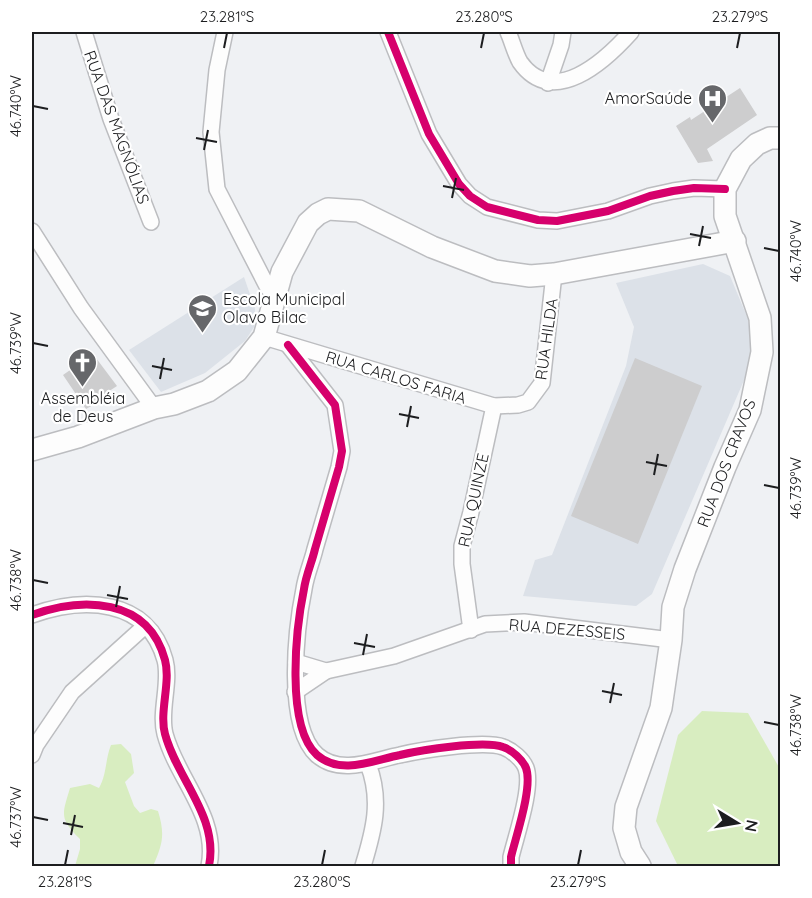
<svg xmlns="http://www.w3.org/2000/svg" width="812" height="898" font-family="Quicksand,sans-serif">
	<rect width="100%" height="100%" fill="#eff1f4"/>
	<!-- built -->
	<g fill="#dce1e8">
		<polygon points="703,264 730,276 748,319 754,357 652,594 636,606 523,596 535,560 552,555 626,366 634,327 616,283"/>
		<polygon points="244,277 255,309 254,327 245,341 205,373 161,392 129,350"/>
	</g>
	<!-- green -->
	<g fill="#d8edc0">
		<polygon points="702,711 748,713 780,769 780,866 678,866 656,821 678,735"/>
		<path d="M 121,744 L 131,754 L 134,773 L 125,782 L 134,806 L 140,813 L 151,809 L 158,811 C 165,834 163,844 153,866 L 75,866 L 80,849 L 80,839 C 59,818 62,815 70,788 L 90,784 L 99,788 C 107,774 105,760 111,745 Z"/>
	</g>
	<!-- building -->
	<g fill="#cdcdce">
		<polygon points="740,88 757,115 707,149 713,161 698,163 676,126 690,117 691,120"/>
		<polygon points="93,354 117,386 100,397 102,400 86,409 63,375"/>
		<polygon points="635,358 702,386 638,544 571,516"/>
	</g>
	<g fill="none" stroke-linecap="round" stroke-linejoin="round">
		<defs>
			<g id="street">
				<polyline points="84,32 111,119 151,222"/>
				<polyline points="225,32 217,70 211,132 217,189 268,288 276,296"/>
				<polyline points="388,32 429,134 459,184 470,196 487,207 538,220 557,221 608,211 650,196 673,191 694,188 725,189"/>
				<path d="M 508,32 C 512,41 515,53 520,62 C 553,109 605,61 631,32"/>
				<polyline points="548,83 561,45 563,32"/>
				<polyline points="32,231 81,308 154,408"/>
				<polyline points="264,337 494,406 518,405 528,402 542,383 554,274"/>
				<path d="M 288,345 L 335,405 L 342,451 L 339,467 C 331,494 323,522 315,549 C 312,562 306,575 304,589 C 296,628 285,726 317,755 C 341,776 374,760 400,755 C 421,750 484,740 503,747 C 512,750 523,760 526,768 C 533,787 516,836 511,857 L 511,866"/>
				<path d="M 32,615 C 82,597 148,597 165,660 C 171,682 159,712 165,734 C 177,779 219,817 209,866"/>
				<polyline points="471,630 462,564 462,546 471,512 494,406"/>
				<polyline points="326,671 394,656 485,624 524,622 671,640"/>
				<polyline points="295,692 326,671 296,662"/>
				<polyline points="32,755 36,745 72,692 145,626"/>
				<path d="M 363,866 C 374,830 382,800 368,764"/>
			</g>
			<g id="secondary">
				<polyline points="32,450 78,437 154,408 174,404 208,391 237,371 264,337 282,272 308,223 318,214 328,209 359,211 432,247 495,271 530,276 554,274 735,241"/>
				<polyline points="640,866 631,852 624,828 626,807 661,708 671,640 673,607 685,569 725,467 750,410 762,352 760,318 725,216 725,189 741,159 757,144 770,138 780,138"/>
			</g>
		</defs>
		<!-- street casing -->
		<use href="#street" stroke="#bcbdc0" stroke-width="18"/>
		<!-- secondary casing -->
		<use href="#secondary" stroke="#bcbdc0" stroke-width="24"/>
		<!-- street -->
		<use href="#street" stroke="#fdfdfd" stroke-width="15"/>
		<!-- secondary -->
		<use href="#secondary" stroke="#fdfdfd" stroke-width="21"/>
		<defs>
			<g id="cycleway">
				<polyline points="388,32 429,134 459,184 470,196 487,207 538,220 557,221 608,211 650,196 673,191 694,188 725,189"/>
				<path d="M 288,345 L 335,405 L 342,451 L 339,467 C 331,494 323,522 315,549 C 312,562 306,575 304,589 C 296,628 285,726 317,755 C 341,776 374,760 400,755 C 421,750 484,740 503,747 C 512,750 523,760 526,768 C 533,787 516,836 511,857 L 511,866"/>
				<path d="M 32,615 C 82,597 148,597 165,660 C 171,682 159,712 165,734 C 177,779 219,817 209,866"/>
			</g>
		</defs>
		<!-- cycleway casing -->
		<use href="#cycleway" stroke="#fff" stroke-width="11"/>
		<!-- cycleway -->
		<use href="#cycleway" stroke="#d6006c" stroke-width="8"/>
	</g>
	<!-- ticks -->
	<path fill="none" stroke="#1c1d1f" stroke-width="2" d="M 224,48 L 227,33M 481,48 L 484,33M 737,48 L 740,33M 33,106 L 48,109M 196,138 L 217,142M 204,150 L 208,130M 443,186 L 464,190M 452,198 L 456,178M 690,234 L 711,238M 699,246 L 703,226M 764,248 L 779,251M 33,343 L 48,346M 152,366 L 172,370M 160,379 L 164,358M 399,414 L 419,418M 407,427 L 411,406M 646,462 L 667,466M 654,475 L 658,454M 764,485 L 779,488M 33,580 L 48,583M 107,595 L 128,599M 116,607 L 120,586M 354,643 L 375,647M 363,655 L 367,634M 602,691 L 622,695M 610,703 L 614,683M 764,722 L 779,725M 33,817 L 48,820M 63,823 L 83,827M 71,835 L 75,815M 65,865 L 68,850M 322,865 L 325,850M 578,865 L 581,850"/>
	<!-- icons -->
	<defs>
		<symbol id="hospital-pin" viewBox="-11 -11 22 30"><path d="M0 17L-7.5 6A9.5 9.5 0 1 1 7.5 6Z" fill="#66676a" stroke="#fff"/><path d="M-5-5h3v3.5h4V-5h3V5h-3V1.5h-4V5h-3Z" fill="#fff"/></symbol>
		<symbol id="school-pin" viewBox="-11 -11 22 30"><path d="M0 17L-7.5 6A9.5 9.5 0 1 1 7.5 6Z" fill="#66676a" stroke="#fff"/><path d="M0-5L7-2L0 1L-7-2ZM-4 1L0 2.5L4 1V4Q0 6-4 4Z" fill="#fff"/></symbol>
		<symbol id="church-pin" viewBox="-11 -11 22 30"><path d="M0 17L-7.5 6A9.5 9.5 0 1 1 7.5 6Z" fill="#66676a" stroke="#fff"/><path d="M-1.2-6h2.4v3.5h3.3v2.4h-3.3V6h-2.4V-.1h-3.3v-2.4h3.3Z" fill="#fff"/></symbol>
	</defs>
	<g fill-rule="evenodd">
		<use href="#hospital-pin" x="696" y="82" width="33" height="45"/>
		<use href="#school-pin" x="186" y="292" width="33" height="45"/>
		<use href="#church-pin" x="66" y="346" width="33" height="45"/>
	</g>
	<g text-anchor="middle" stroke-width="4.5" stroke-linejoin="round" paint-order="stroke">
		<!-- poi labels -->
		<g font-size="16" fill="#1c1d1f" stroke="#fff" text-anchor="end">
			<text x="692" y="104">AmorSaúde</text>
			<text x="223" y="305" text-anchor="start">Escola Municipal<tspan x="223" dy="18">Olavo Bilac</tspan></text>
			<text x="83" y="404" text-anchor="middle">Assembléia<tspan x="83" dy="18">de Deus</tspan></text>
		</g>
		<!-- street labels -->
		<g font-size="16" fill="#1c1d1f" stroke="#fff">
			<text transform="translate(117 127) rotate(70)" y="6">RUA DAS MAGNÓLIAS</text>
			<text transform="translate(546 339) rotate(-82)" y="6">RUA HILDA</text>
			<text transform="translate(396 377) rotate(17)" y="6">RUA CARLOS FARIA</text>
			<text transform="translate(726 463) rotate(-69)" y="6">RUA DOS CRAVOS</text>
			<text transform="translate(473 500) rotate(-78)" y="6">RUA QUINZE</text>
			<text transform="translate(567 629) rotate(5)" y="6">RUA DEZESSEIS</text>
		</g>
	</g>
	<!-- border -->
	<rect width="812" height="898" fill="none" stroke="#ffffff" stroke-width="66"/>
	<!-- north arrow -->
	<g transform="translate(737 823) rotate(101)" stroke="#ffffff" stroke-width="4.5" paint-order="stroke">
	<path d="M0-4.5L10 22L0 15L-10 22Z" fill="#1c1d1f"/>
	<text y="-9" font-size="16" font-weight="bold" text-anchor="middle" fill="#1c1d1f">N</text>
	</g>
	<rect x="33" y="33" width="746" height="832" fill="none" stroke="#1c1d1f" stroke-width="2"/>
	<g font-size="15" text-anchor="middle" fill="#1c1d1f">
		<text x="227" y="22">23.281°S</text>
		<text x="484" y="22">23.280°S</text>
		<text x="740" y="22">23.279°S</text>
		<text transform="translate(16 106) rotate(-90)" y="5">46.740°W</text>
		<text transform="translate(796 251) rotate(-90)" y="5">46.740°W</text>
		<text transform="translate(16 343) rotate(-90)" y="5">46.739°W</text>
		<text transform="translate(796 488) rotate(-90)" y="5">46.739°W</text>
		<text transform="translate(16 580) rotate(-90)" y="5">46.738°W</text>
		<text transform="translate(796 725) rotate(-90)" y="5">46.738°W</text>
		<text transform="translate(16 817) rotate(-90)" y="5">46.737°W</text>
		<text x="65" y="887">23.281°S</text>
		<text x="322" y="887">23.280°S</text>
		<text x="578" y="887">23.279°S</text>
	</g>
</svg>
